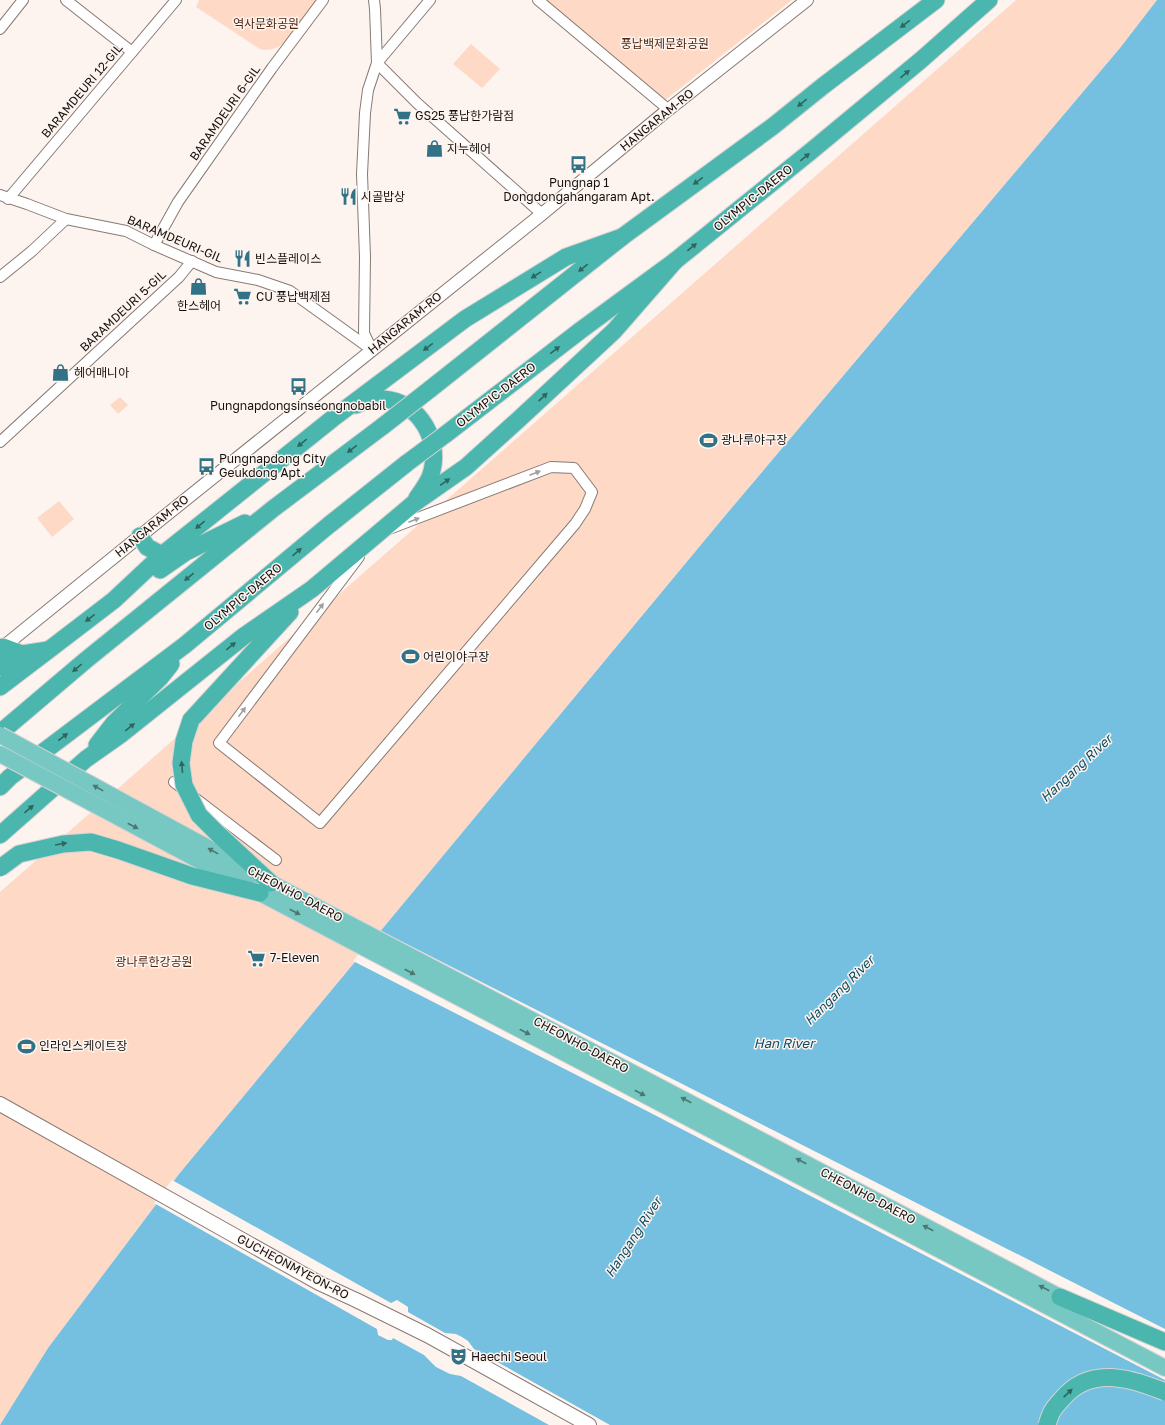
<svg xmlns="http://www.w3.org/2000/svg" width="1165" height="1425" font-family="'Golos Text','Noto Sans KR',sans-serif">
	<rect width="100%" height="100%" fill="#fdf4f0"/>
	<!-- green -->
	<g fill="#fed9c6">
		<path d="M 199,0 L 319,0 C 307,16 284,57 260,49 L 196,7 Z"/>
		<polygon points="544,0 792,0 664,101"/>
		<polygon points="1016,0 1157,0 1120,48 724,517 179,1174 48,1348 0,1425 0,892"/>
		<polygon points="471,44 500,69 482,88 453,64"/>
		<polygon points="120,397 128,405 118,414 110,405"/>
		<polygon points="59,501 74,519 52,537 37,518"/>
	</g>
	<!-- water -->
	<polygon fill="#75c0e1" points="1157,0 1165,0 1165,1425 0,1425 48,1348 179,1174 724,517 1120,48"/>
	<!-- pier -->
	<g fill="#fdf4f0">
		<polygon points="379,930 1165,1329 1165,1399 1161,1398 1165,1380 645,1110 353,961"/>
		<polygon points="172,1180 391,1303 397,1300 408,1307 408,1312 445,1333 456,1334 462,1337 468,1341 474,1349 610,1425 549,1425 461,1376 450,1374 436,1367 424,1355 393,1338 392,1340 388,1340 378,1335 377,1329 154,1203"/>
	</g>
	<g fill="none" stroke-linecap="round" stroke-linejoin="round">
		<defs>
			<g id="minor">
				<polyline points="66,0 132,52"/>
				<polyline points="430,0 377,63 417,103 542,214"/>
				<polyline points="538,0 669,110"/>
				<polyline points="0,29 23,0"/>
				<polyline points="0,195 27,204 66,219 126,231 154,245 216,272 258,280 290,291 372,350"/>
				<polyline points="8,199 176,0"/>
				<polyline points="154,245 178,202 272,68 323,0"/>
				<polyline points="0,277 32,251 66,219"/>
				<polyline points="371,348 364,333 365,257 362,174 365,113 368,90 377,63 375,9 374,0"/>
				<polyline points="0,442 179,277 192,261"/>
				<polyline points="359,557 219,743 320,823 575,524 585,509 592,492 574,468 551,467 389,529"/>
				<polyline points="174,782 276,860"/>
			</g>
			<polyline id="tertiary" points="3,647 140,536 542,214 664,113 807,0"/>
			<polyline id="secondary" points="0,1104 319,1283 356,1300 427,1335 589,1425"/>
			<g id="primary">
				<polyline points="271,883 1071,1303"/>
				<polyline points="260,893 1165,1368"/>
			</g>
			<g id="trunk">
				<polyline points="429,390 622,237 772,127 823,86 936,0"/>
				<path d="M 356,405 C 364,401 374,398 383,399 C 420,401 443,443 430,477 C 427,484 422,491 417,498"/>
				<polyline points="446,434 581,330 675,261 810,152 921,60 989,0"/>
				<polyline points="140,536 147,547 162,555"/>
				<polyline points="160,570 186,552 245,523"/>
				<polyline points="2,664 3,647 22,654"/>
				<polyline points="0,667 22,654 48,650"/>
				<polyline points="0,687 50,649 114,600 162,555 332,419 465,319 566,257 622,237"/>
				<polyline points="191,720 290,612"/>
				<polyline points="0,733 86,660 274,508 383,426"/>
				<polyline points="97,745 114,723 160,678 171,664"/>
				<polyline points="0,787 10,777 185,645 329,525 407,463"/>
				<polyline points="0,835 86,759 120,735 244,636 312,589 413,504 466,467 517,421 614,331 675,261"/>
				<polyline points="1060,1297 1165,1342"/>
			</g>
		</defs>
		<!-- minor casing -->
		<use href="#minor" stroke="#877a74" stroke-width="12"/>
		<!-- tertiary casing -->
		<use href="#tertiary" stroke="#877a74" stroke-width="14"/>
		<!-- secondary casing -->
		<use href="#secondary" stroke="#877a74" stroke-width="16"/>
		<!-- primary casing -->
		<use href="#primary" stroke="#d5d4d4" stroke-width="18"/>
		<!-- trunk casing -->
		<use href="#trunk" stroke="#d5d4d4" stroke-width="19"/>
		<!-- minor -->
		<use href="#minor" stroke="#fff" stroke-width="10"/>
		<!-- tertiary -->
		<use href="#tertiary" stroke="#fff" stroke-width="12"/>
		<!-- secondary -->
		<use href="#secondary" stroke="#fff" stroke-width="14"/>
		<!-- primary -->
		<use href="#primary" stroke="#77c8c2" stroke-width="16"/>
		<!-- trunk -->
		<use href="#trunk" stroke="#4ab6ae" stroke-width="17"/>
		<defs>
			<g id="primary-bridge">
				<polyline points="0,735 258,875"/>
				<polyline points="0,754 247,886"/>
			</g>
			<g id="trunk-bridge">
				<polyline points="383,426 429,390"/>
				<polyline points="407,463 446,434"/>
				<polyline points="191,720 184,741 181,763 184,785 199,815 217,833 271,883"/>
				<polyline points="0,868 19,854 63,844 91,842 118,850 192,876 260,893"/>
				<path d="M 1047,1425 C 1051,1411 1053,1409 1062,1399 C 1090,1365 1131,1378 1165,1392"/>
			</g>
		</defs>
		<!-- primary-bridge casing -->
		<use href="#primary-bridge" stroke="#d5d4d4" stroke-width="18" stroke-linecap="butt"/>
		<!-- trunk-bridge casing -->
		<use href="#trunk-bridge" stroke="#d5d4d4" stroke-width="19" stroke-linecap="butt"/>
		<!-- primary-bridge -->
		<use href="#primary-bridge" stroke="#77c8c2" stroke-width="16"/>
		<!-- trunk-bridge -->
		<use href="#trunk-bridge" stroke="#4ab6ae" stroke-width="17"/>
	</g>
	<!-- one-way arrows -->
	<defs><path id="oneway-solid" d="M-6-.8H1V-3.2L6.5 0L1 3.2V.8H-6Z"/></defs>
	<g fill="#30645e">
		<use href="#oneway-solid" transform="translate(905 24) rotate(143)"/>
		<use href="#oneway-solid" transform="translate(905 74) rotate(-40)"/>
		<use href="#oneway-solid" transform="translate(802 103) rotate(141)"/>
		<use href="#oneway-solid" transform="translate(805 157) rotate(-39)"/>
		<use href="#oneway-solid" transform="translate(698 181) rotate(144)"/>
		<use href="#oneway-solid" transform="translate(692 247) rotate(-39)"/>
		<use href="#oneway-solid" transform="translate(583 268) rotate(141)"/>
		<use href="#oneway-solid" transform="translate(536 275) rotate(148)"/>
		<use href="#oneway-solid" transform="translate(428 347) rotate(143)"/>
		<use href="#oneway-solid" transform="translate(555 350) rotate(-38)"/>
		<use href="#oneway-solid" transform="translate(543 397) rotate(-43)"/>
		<use href="#oneway-solid" transform="translate(302 443) rotate(141)"/>
		<use href="#oneway-solid" transform="translate(352 449) rotate(143)"/>
		<use href="#oneway-solid" transform="translate(445 482) rotate(-35)"/>
		<use href="#oneway-solid" transform="translate(200 525) rotate(141)"/>
		<use href="#oneway-solid" transform="translate(297 552) rotate(-40)"/>
		<use href="#oneway-solid" transform="translate(189 577) rotate(141)"/>
		<use href="#oneway-solid" transform="translate(90 618) rotate(142)"/>
		<use href="#oneway-solid" transform="translate(231 646) rotate(-39)"/>
		<use href="#oneway-solid" transform="translate(77 668) rotate(140)"/>
		<use href="#oneway-solid" transform="translate(130 727) rotate(-39)"/>
		<use href="#oneway-solid" transform="translate(63 737) rotate(-37)"/>
		<use href="#oneway-solid" transform="translate(182 767) rotate(-95)"/>
		<use href="#oneway-solid" transform="translate(29 809) rotate(-41)"/>
		<use href="#oneway-solid" transform="translate(61 844) rotate(-10)"/>
		<use href="#oneway-solid" transform="translate(1068 1393) rotate(-43)"/>
	</g>
	<g fill="#a2a09f">
		<use href="#oneway-solid" transform="translate(535 473) rotate(-21)"/>
		<use href="#oneway-solid" transform="translate(414 520) rotate(-21)"/>
		<use href="#oneway-solid" transform="translate(320 608) rotate(-53)"/>
		<use href="#oneway-solid" transform="translate(242 712) rotate(-53)"/>
	</g>
	<g fill="#4b7671">
		<use href="#oneway-solid" transform="translate(98 788) rotate(-151)"/>
		<use href="#oneway-solid" transform="translate(133 826) rotate(28)"/>
		<use href="#oneway-solid" transform="translate(213 851) rotate(-151)"/>
		<use href="#oneway-solid" transform="translate(295 912) rotate(28)"/>
		<use href="#oneway-solid" transform="translate(410 972) rotate(28)"/>
		<use href="#oneway-solid" transform="translate(525 1032) rotate(28)"/>
		<use href="#oneway-solid" transform="translate(640 1093) rotate(28)"/>
		<use href="#oneway-solid" transform="translate(686 1100) rotate(-152)"/>
		<use href="#oneway-solid" transform="translate(801 1161) rotate(-152)"/>
		<use href="#oneway-solid" transform="translate(928 1228) rotate(-152)"/>
		<use href="#oneway-solid" transform="translate(1044 1288) rotate(-152)"/>
	</g>
	<!-- icons -->
	<defs>
		<symbol id="supermarket-bare" viewBox="-9 -9 18 18"><path d="M-6-5.5h2.5l.6 2H6L4.5 2H-2.5L-4.4-4H-6ZM-1.5 3.2a1.3 1.3 0 1 0 .1 0ZM3 3.2a1.3 1.3 0 1 0 .1 0Z" fill="#327286" stroke="#fdf4f0" stroke-width="2.5" paint-order="stroke"/></symbol>
		<symbol id="shop-bare" viewBox="-9 -9 18 18"><path d="M-5-2.5h2.3a2.7 3.5 0 0 1 5.4 0H5L5.5 6h-11ZM-1.5-2.5h3a1.5 2.3 0 0 0-3 0Z" fill="#327286" stroke="#fdf4f0" stroke-width="2.5" paint-order="stroke"/></symbol>
		<symbol id="bus-bare" viewBox="-9 -9 18 18"><path d="M-5-6H5V4H4V6H2V4H-2V6H-4V4H-5ZM-3.5-4V0h7V-4ZM-3.5 1.2v1.5H-2V1.2ZM2 1.2v1.5H3.5V1.2Z" fill="#327286" stroke="#fdf4f0" stroke-width="2.5" paint-order="stroke"/></symbol>
		<symbol id="restaurant-bare" viewBox="-9 -9 18 18"><path d="M-5-6h1v4h1v-4h1v4h1v-4h1v5L-1.5 .5V6h-2V.5L-5-1ZM5-6V6H3V1.5H1.5Q1.5-4 5-6Z" fill="#327286" stroke="#fdf4f0" stroke-width="2.5" paint-order="stroke"/></symbol>
		<symbol id="stadium-bare" viewBox="-9 -9 18 18"><path d="M0-5a6.5 5 0 1 0 0 10a6.5 5 0 1 0 0-10ZM-3.5-1.8h7v3.6h-7Z" fill="#327286" stroke="#fdf4f0" stroke-width="2.5" paint-order="stroke"/></symbol>
		<symbol id="theatre-bare" viewBox="-9 -9 18 18"><path d="M-5-5.5Q0-4 5-5.5V0Q5 5 0 6Q-5 5-5 0ZM-3.3-2.5H-1v1.5H-3.3ZM1-2.5H3.3v1.5H1ZM-2.8 1Q0 5.5 2.8 1Z" fill="#327286" stroke="#fdf4f0" stroke-width="2.5" paint-order="stroke"/></symbol>
	</defs>
	<g fill-rule="evenodd">
		<use href="#supermarket-bare" x="390" y="104" width="25" height="25"/>
		<use href="#shop-bare" x="422" y="136" width="25" height="25"/>
		<use href="#bus-bare" x="566" y="152" width="25" height="25"/>
		<use href="#restaurant-bare" x="336" y="184" width="25" height="25"/>
		<use href="#restaurant-bare" x="230" y="246" width="25" height="25"/>
		<use href="#shop-bare" x="186" y="274" width="25" height="25"/>
		<use href="#supermarket-bare" x="230" y="284" width="25" height="25"/>
		<use href="#shop-bare" x="48" y="360" width="25" height="25"/>
		<use href="#bus-bare" x="286" y="374" width="25" height="25"/>
		<use href="#stadium-bare" x="696" y="428" width="25" height="25"/>
		<use href="#bus-bare" x="194" y="454" width="25" height="25"/>
		<use href="#stadium-bare" x="398" y="644" width="25" height="25"/>
		<use href="#supermarket-bare" x="244" y="946" width="25" height="25"/>
		<use href="#stadium-bare" x="14" y="1034" width="25" height="25"/>
		<use href="#theatre-bare" x="446" y="1344" width="25" height="25"/>
	</g>
	<g text-anchor="middle" stroke-width="3" stroke-linejoin="round" paint-order="stroke">
		<!-- park labels -->
		<g font-size="12" fill="#50270f" stroke="#fdf4f0">
			<text x="266" y="28">역사문화공원</text>
			<text x="665" y="48">풍납백제문화공원</text>
			<text x="154" y="966">광나루한강공원</text>
		</g>
		<!-- street labels -->
		<g font-size="12" fill="#16110e" stroke="#fdf4f0">
			<text transform="translate(82 91) rotate(-50)" y="4">BARAMDEURI 12-GIL</text>
			<text transform="translate(225 113) rotate(-55)" y="4">BARAMDEURI 6-GIL</text>
			<text transform="translate(657 120) rotate(-39)" y="4">HANGARAM-RO</text>
			<text transform="translate(753 198) rotate(-39)" y="4">OLYMPIC-DAERO</text>
			<text transform="translate(175 239) rotate(23)" y="4">BARAMDEURI-GIL</text>
			<text transform="translate(123 311) rotate(-43)" y="4">BARAMDEURI 5-GIL</text>
			<text transform="translate(405 323) rotate(-39)" y="4">HANGARAM-RO</text>
			<text transform="translate(496 395) rotate(-38)" y="4">OLYMPIC-DAERO</text>
			<text transform="translate(152 526) rotate(-39)" y="4">HANGARAM-RO</text>
			<text transform="translate(243 597) rotate(-40)" y="4">OLYMPIC-DAERO</text>
			<text transform="translate(295 894) rotate(28)" y="4">CHEONHO-DAERO</text>
			<text transform="translate(581 1045) rotate(28)" y="4">CHEONHO-DAERO</text>
			<text transform="translate(868 1196) rotate(28)" y="4">CHEONHO-DAERO</text>
			<text transform="translate(293 1267) rotate(28)" y="4">GUCHEONMYEON-RO</text>
		</g>
		<!-- poi labels -->
		<g font-size="12" fill="#16110e" stroke="#fdf4f0" text-anchor="start">
			<text x="415" y="120">GS25 풍납한가람점</text>
			<text x="447" y="153">지누헤어</text>
			<text x="579" y="187" text-anchor="middle">Pungnap 1<tspan x="579" dy="14">Dongdongahangaram Apt.</tspan></text>
			<text x="361" y="201">시골밥상</text>
			<text x="255" y="263">빈스플레이스</text>
			<text x="256" y="301">CU 풍납백제점</text>
			<text x="199" y="310" text-anchor="middle">한스헤어</text>
			<text x="74" y="377">헤어매니아</text>
			<text x="298" y="410" text-anchor="middle">Pungnapdongsinseongnobabil</text>
			<text x="721" y="444">광나루야구장</text>
			<text x="219" y="463">Pungnapdong City<tspan x="219" dy="14">Geukdong Apt.</tspan></text>
			<text x="423" y="661">어린이야구장</text>
			<text x="270" y="962">7-Eleven</text>
			<text x="39" y="1050">인라인스케이트장</text>
			<text x="471" y="1361">Haechi Seoul</text>
		</g>
		<!-- water labels -->
		<g font-size="13" font-style="italic" fill="#0c4d63" stroke="#fdf4f0">
			<text transform="translate(1076 768) rotate(-43)" y="5">Hangang River</text>
			<text transform="translate(839 990) rotate(-45)" y="5">Hangang River</text>
			<text x="784" y="1048">Han River</text>
			<text transform="translate(633 1237) rotate(-57)" y="5">Hangang River</text>
		</g>
	</g>
</svg>
